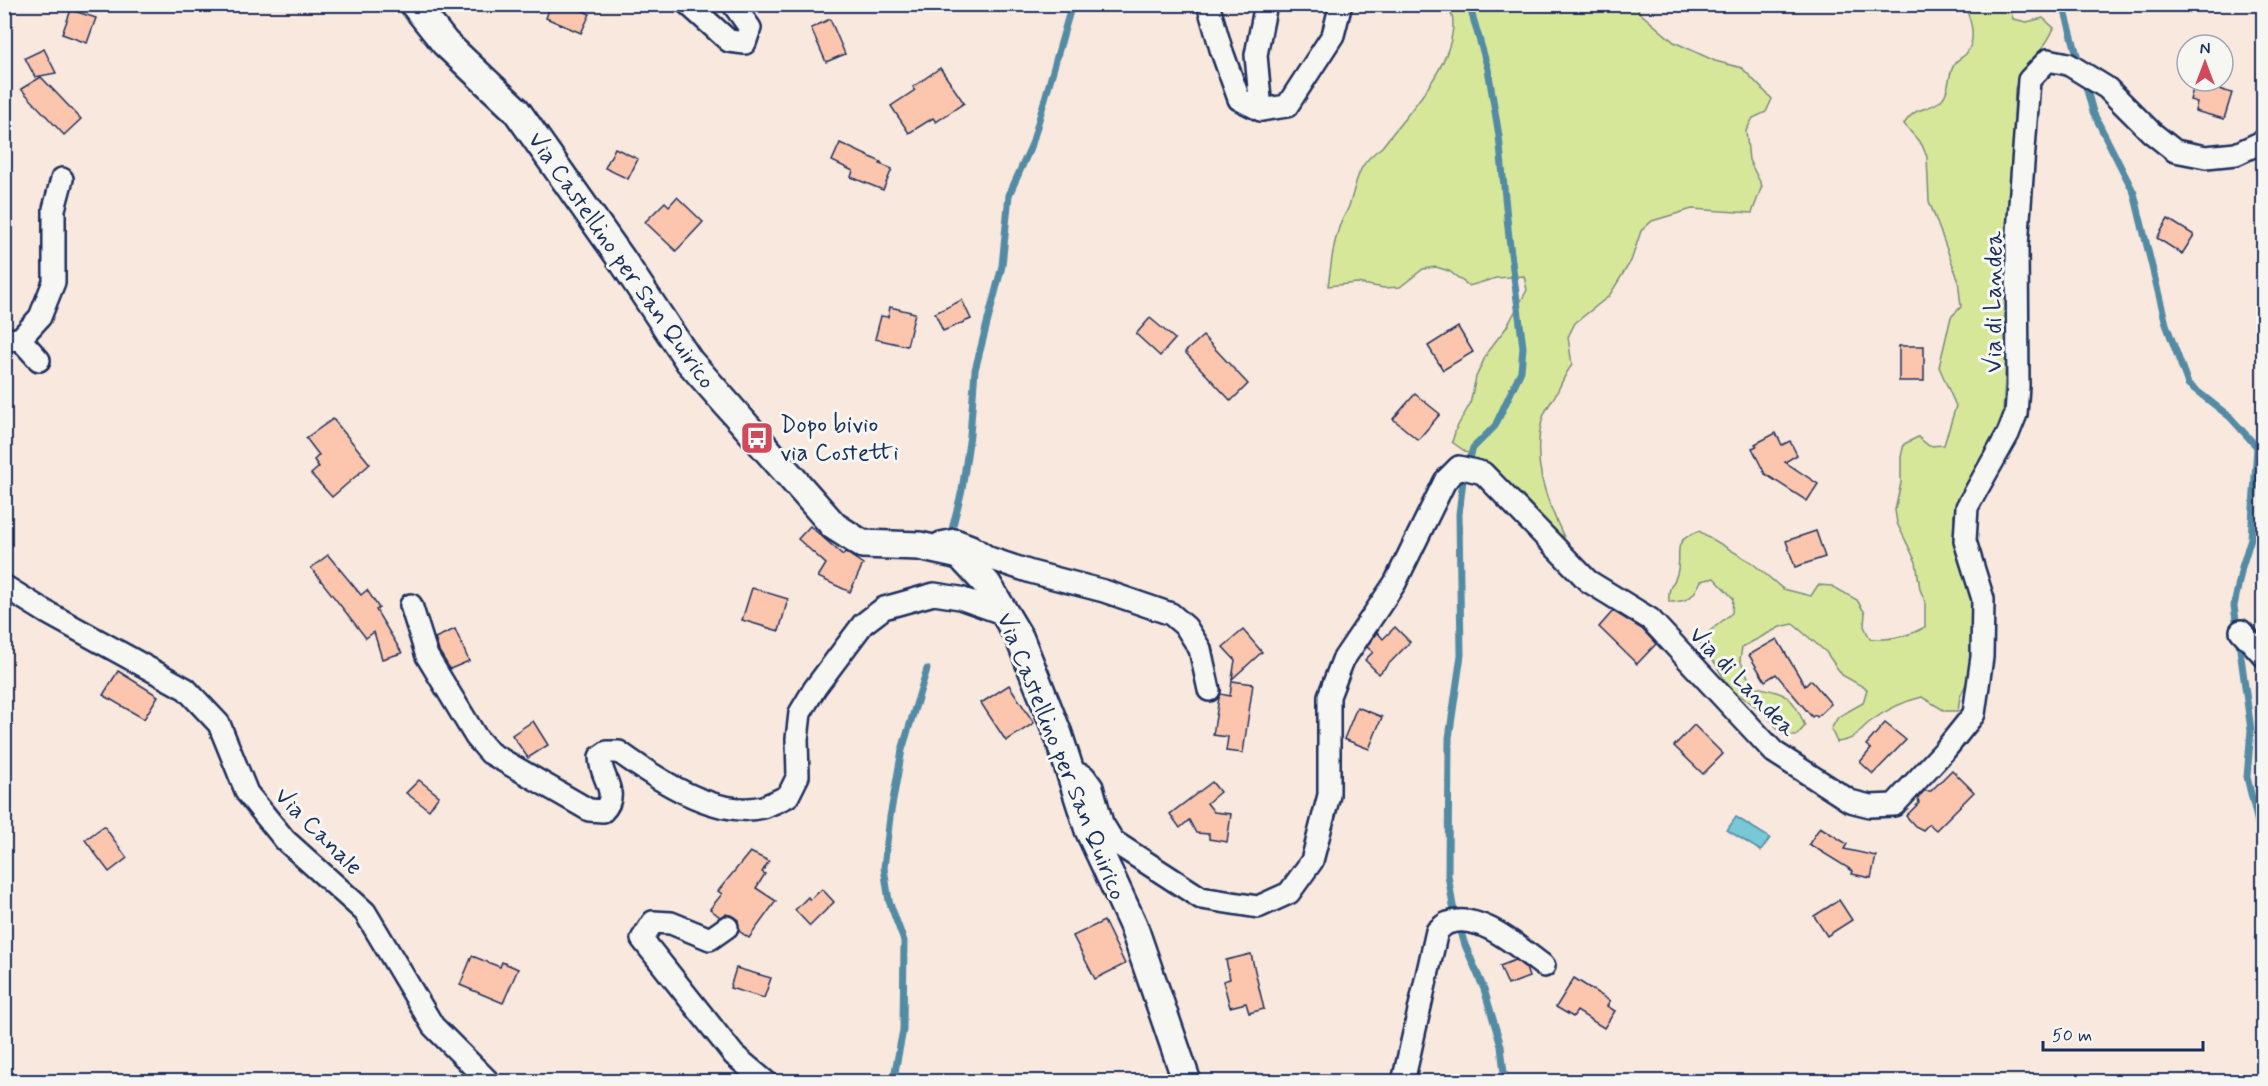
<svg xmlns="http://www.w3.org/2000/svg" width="2268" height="1086" font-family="Mynerve,sans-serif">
	<rect width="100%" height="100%" fill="#f8e8dd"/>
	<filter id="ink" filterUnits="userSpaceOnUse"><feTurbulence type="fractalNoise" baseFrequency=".0167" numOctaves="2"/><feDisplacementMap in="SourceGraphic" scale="12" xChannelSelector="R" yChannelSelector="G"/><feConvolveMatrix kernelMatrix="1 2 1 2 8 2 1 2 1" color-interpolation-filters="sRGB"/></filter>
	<g filter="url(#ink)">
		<!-- green -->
		<g fill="#d7e79a" stroke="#798b7c" stroke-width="1.5">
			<path d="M 1449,5 L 1636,5 L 1640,13 L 1674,42 L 1715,61 L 1742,68 L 1772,99 L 1766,112 L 1753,118 L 1746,131 L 1749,160 L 1762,186 L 1752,213 L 1692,209 L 1652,221 L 1641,231 L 1631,261 L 1609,296 L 1575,323 L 1568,337 L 1572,365 C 1564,375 1563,381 1557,392 C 1553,400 1546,408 1543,417 C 1531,460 1545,498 1564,537 L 1551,534 L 1519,494 L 1498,475 L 1452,442 L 1456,429 L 1470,404 L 1476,377 L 1488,351 L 1506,328 L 1527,290 L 1524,276 L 1496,278 L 1469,286 L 1449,271 L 1436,267 L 1423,269 L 1400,287 L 1384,288 L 1357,283 L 1328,286 C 1331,268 1332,248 1338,231 C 1340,222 1346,214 1349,206 C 1359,177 1355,167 1382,147 C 1407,114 1453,67 1453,23 C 1453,17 1450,10 1449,5 Z"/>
			<path d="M 1964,5 L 2009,5 L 2013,19 L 2027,22 L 2043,18 L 2054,28 C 2045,51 2025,65 2015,88 L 2009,310 L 2003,412 L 1998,426 L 1957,503 L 1954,516 L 1955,546 L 1972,601 L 1976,629 L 1972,671 L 1960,697 L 1958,711 L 1945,711 L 1922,697 C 1905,701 1886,710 1871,721 C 1855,733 1859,739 1837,742 L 1831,729 L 1838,717 L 1863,703 L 1867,689 L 1842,675 L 1826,652 L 1793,624 L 1780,627 L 1742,647 L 1740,660 L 1752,686 C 1786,694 1792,693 1805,726 L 1796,736 L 1783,735 L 1764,712 L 1729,688 L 1715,663 L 1705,653 L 1699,640 L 1732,613 L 1733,598 L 1714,578 L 1701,581 C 1693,598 1688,602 1669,602 C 1668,583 1673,588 1677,574 C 1683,551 1669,542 1699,531 L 1751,562 L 1783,589 L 1811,596 L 1818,585 L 1832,586 L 1857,600 L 1865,613 L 1864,626 L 1870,639 C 1890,640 1908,637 1925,627 L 1925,602 L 1920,589 L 1916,562 L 1897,523 L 1895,510 L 1901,483 L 1901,457 L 1904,444 L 1918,437 L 1929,446 L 1944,445 L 1956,406 L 1939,367 L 1951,317 L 1961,307 L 1958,279 L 1929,201 L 1927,157 L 1922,145 L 1904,124 C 1918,104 1923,113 1939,102 C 1951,93 1947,74 1955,63 C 1958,59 1963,57 1966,54 C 1977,39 1971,19 1964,5 Z"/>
		</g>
		<!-- water -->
		<polygon fill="#79c8d5" stroke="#538ba5" stroke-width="1.5" points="1736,817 1770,838 1761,851 1727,830"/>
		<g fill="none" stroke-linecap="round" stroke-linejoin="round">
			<!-- stream -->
			<g stroke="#538ba5" stroke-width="7">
				<polyline points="1469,4 1488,69 1499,136 1509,238 1523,347 1521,371 1495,426 1473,448 1463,480 1459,514 1461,655 1449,738 1448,875 1453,906 1465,945 1484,989 1501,1046 1505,1082"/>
				<polyline points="2063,4 2080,66"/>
				<polyline points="2084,79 2093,112 2134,193 2166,324 2188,384 2230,417 2257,447"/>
				<polyline points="2264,440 2257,447 2251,538 2242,567 2234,606 2251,730 2247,777 2264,848"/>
				<polyline points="952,529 962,490 970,435 975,370 1002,266 1009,195 1032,144 1072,4"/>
				<polyline points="893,1082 903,1030 904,941 889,901 884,868 890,817 902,750 927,669"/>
			</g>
		</g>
		<!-- building -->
		<g fill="#fbc6ad" stroke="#1b2f5e" stroke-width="1.5">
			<polygon points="551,4 567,4 590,14 581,33 546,18"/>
			<polygon points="71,10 96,18 87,43 62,34"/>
			<polygon points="830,19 845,54 826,62 811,28"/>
			<polygon points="44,49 56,73 35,77 25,58"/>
			<polygon points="940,68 964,103 936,122 933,118 909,133 891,106 915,90 913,87"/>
			<polygon points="41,77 81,119 64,135 21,89"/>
			<polygon points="2195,82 2232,93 2224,119 2195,111 2197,102 2190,100"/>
			<polygon points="840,143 881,162 880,164 892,169 883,190 851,177 853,171 832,161"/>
			<polygon points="615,148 638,159 628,179 605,168"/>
			<polygon points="677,197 703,222 676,251 645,222 665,202 669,206"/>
			<polygon points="2168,219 2194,235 2182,254 2157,238"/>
			<polygon points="962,300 971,319 943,331 935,313"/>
			<polygon points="890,307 915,313 907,346 875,339 881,316 888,317"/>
			<polygon points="1150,318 1175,339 1160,356 1136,334"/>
			<polygon points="1458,327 1473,352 1443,370 1428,346"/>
			<polygon points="1203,336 1248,384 1231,401 1185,352"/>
			<rect x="1899" y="346" width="25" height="35"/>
			<polygon points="1415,394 1440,414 1418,440 1393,419"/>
			<polygon points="333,419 370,464 332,497 311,474 319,467 314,460 319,455 306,438"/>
			<polygon points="1776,433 1782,445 1790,441 1797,455 1785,462 1818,484 1807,501 1765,474 1752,448 1757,446 1755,444"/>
			<polygon points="810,526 843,555 845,552 863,564 850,592 818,577 826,564 798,539"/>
			<polygon points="1816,531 1825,557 1795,567 1786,541"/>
			<polygon points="328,555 361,595 367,590 379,608 376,610 402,653 382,659 374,632 366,638 311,568"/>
			<polygon points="752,588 788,599 779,631 742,620"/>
			<polygon points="1613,611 1642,629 1656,644 1637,664 1599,627"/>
			<polygon points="1395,627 1410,642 1379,674 1365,660 1373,652 1367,647 1377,632 1383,639"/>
			<polygon points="455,629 469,661 450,669 439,651 435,638"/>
			<polygon points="1243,630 1262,652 1232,679 1235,660 1223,647"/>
			<polygon points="1777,639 1805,686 1811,680 1831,704 1817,717 1815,715 1812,717 1776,674 1765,681 1749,655"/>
			<polygon points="118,671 158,696 144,719 103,695"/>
			<polygon points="1232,681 1253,684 1243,753 1226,751 1228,737 1213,735 1219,698 1221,694 1230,696"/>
			<polygon points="1009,685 1034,723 1006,741 981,703"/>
			<polygon points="1357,707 1382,717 1369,749 1344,739"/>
			<polygon points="533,721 548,745 528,758 512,735"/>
			<polygon points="1885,723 1906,740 1873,774 1860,762 1871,749 1866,745"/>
			<polygon points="1694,725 1723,754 1703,774 1674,746"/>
			<polygon points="1952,770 1974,792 1936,830 1929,824 1923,830 1915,826 1906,816 1919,803 1918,798 1924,791 1931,791"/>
			<polygon points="419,780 439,796 429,810 406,793"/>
			<polygon points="1212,782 1220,792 1207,803 1214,812 1231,814 1227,842 1209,839 1209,834 1196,833 1189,820 1180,828 1170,814"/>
			<polygon points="104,826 127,858 109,872 85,840"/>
			<polygon points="1820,827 1847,844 1844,849 1876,856 1871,878 1852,874 1853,871 1809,844"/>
			<polygon points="750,852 769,861 762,872 765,874 756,888 776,901 749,938 739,931 738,920 733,916 726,914 720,917 710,909 722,894 718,891"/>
			<polygon points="822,889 834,902 810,926 795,910 808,897 810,900"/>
			<polygon points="1839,900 1852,920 1827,936 1814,916"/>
			<polygon points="1104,921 1125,964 1095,979 1073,936"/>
			<polygon points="1251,954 1264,1009 1249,1013 1246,1003 1230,1007 1223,981 1230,979 1226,960"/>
			<polygon points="472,956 500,967 502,962 518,969 503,1003 460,985"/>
			<polygon points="1515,960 1526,968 1529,977 1508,985 1500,966"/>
			<polygon points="736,968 771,978 764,998 730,988"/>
			<polygon points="1574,978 1610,1001 1607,1006 1615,1011 1604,1028 1577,1011 1573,1017 1556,1007"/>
		</g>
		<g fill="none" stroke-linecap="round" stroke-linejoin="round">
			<defs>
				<g id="minor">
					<polyline points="688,4 729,41 745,43 750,28 733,4"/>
					<polyline points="1208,4 1221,49 1239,99 1261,110 1287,106 1333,35 1341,4"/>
					<polyline points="1261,110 1256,55 1266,4"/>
					<polyline points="20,339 40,317 54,282 54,209 62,179"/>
					<polyline points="4,340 20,339 39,360"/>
					<polyline points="941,543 955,540 971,546 989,558 1031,572 1104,591 1171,614 1186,627 1200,649 1209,690"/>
					<polyline points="4,586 46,612 186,689 219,724 247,793 285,840 365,912 433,1026 489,1082"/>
					<path d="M 411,605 L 427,656 L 476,737 L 490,753 L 589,810 L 603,811 C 621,793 600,778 600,757 L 607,752 L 619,752 C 655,778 716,819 763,807 C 771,804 780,800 788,796 L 798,776 L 797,739 L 800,713 L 815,688 L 863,624 L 884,608 L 934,594 L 960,598 L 1005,614"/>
					<polyline points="2241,631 2264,656"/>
					<polyline points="1069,771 1084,776 1092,787 1102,823 1113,841 1201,898 1258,907 1289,893 1312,861 1329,795 1329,696 1343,660 1395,583 1445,481 1459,467 1483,473 1588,581 1650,619 1774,752 1850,801 1870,806 1894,805 1945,750 1974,714 1982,657 1983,599 1965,541 1967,507 2008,434 2016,414 2018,386 2017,246 2029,80 2048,60 2068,64 2107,88 2151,132 2175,151 2206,157 2236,154 2264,141"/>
					<polyline points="727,927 710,939 671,923 653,922 642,939 734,1055 766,1082"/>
					<path d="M 1403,1082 L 1437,931 C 1440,929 1444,924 1448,923 C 1480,911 1520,949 1544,966"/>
				</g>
				<polyline id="tertiary" points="414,4 445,43 516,110 622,260 689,361 834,526 862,544 919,546 960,555 987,584 1020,639 1058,734 1089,830 1133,925 1187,1082"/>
			</defs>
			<!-- minor casing -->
			<use href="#minor" stroke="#1b2f5e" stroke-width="26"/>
			<!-- tertiary casing -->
			<use href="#tertiary" stroke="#1b2f5e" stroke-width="32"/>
			<!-- minor -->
			<use href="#minor" stroke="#f6f6f2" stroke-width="21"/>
			<!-- tertiary -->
			<use href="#tertiary" stroke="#f6f6f2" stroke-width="27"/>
		</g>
	</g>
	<!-- icons -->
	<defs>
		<symbol id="bus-square" viewBox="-11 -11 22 22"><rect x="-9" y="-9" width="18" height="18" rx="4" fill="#d1495b" stroke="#f6f6f2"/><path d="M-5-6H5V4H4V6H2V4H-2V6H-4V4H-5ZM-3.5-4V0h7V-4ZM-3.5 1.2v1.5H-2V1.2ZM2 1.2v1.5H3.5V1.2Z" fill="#fff"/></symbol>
	</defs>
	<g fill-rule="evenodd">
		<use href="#bus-square" x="738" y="419" width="38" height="38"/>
	</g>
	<g text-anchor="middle" stroke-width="6" stroke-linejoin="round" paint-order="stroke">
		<!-- street labels -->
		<g font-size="24" fill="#1b2f5e" stroke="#f6f6f2">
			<text transform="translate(622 260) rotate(55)" y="8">Via Castellino per San Quirico</text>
			<text transform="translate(1993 302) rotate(-90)" y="8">Via di Landea</text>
			<text transform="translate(1743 681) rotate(46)" y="8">Via di Landea</text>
			<text transform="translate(1062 756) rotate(68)" y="8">Via Castellino per San Quirico</text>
			<text transform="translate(319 831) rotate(45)" y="8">Via Canale</text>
		</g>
		<!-- poi labels -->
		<g font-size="24" fill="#1b2f5e" stroke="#f6f6f2" text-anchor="start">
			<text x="780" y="432">Dopo bivio<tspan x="780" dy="28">via Costetti</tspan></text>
		</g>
	</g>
	<!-- margin -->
	<rect width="2268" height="1086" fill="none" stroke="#f6f6f2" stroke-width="24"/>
	<rect x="12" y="12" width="2244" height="1062" fill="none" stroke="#1b2f5e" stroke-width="2" filter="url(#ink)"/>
	<!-- north arrow -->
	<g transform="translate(2205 63)"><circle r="28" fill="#f6f6f2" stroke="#9ea6b7" stroke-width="1.5"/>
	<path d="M0-4.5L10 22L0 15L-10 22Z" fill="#d1495b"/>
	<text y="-9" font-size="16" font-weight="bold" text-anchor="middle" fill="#1b2f5e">N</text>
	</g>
	<!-- scale -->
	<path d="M2043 1041v9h160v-9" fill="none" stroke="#1b2f5e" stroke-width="3"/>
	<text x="2052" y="1041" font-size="18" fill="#1b2f5e" stroke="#f6f6f2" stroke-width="4.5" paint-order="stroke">50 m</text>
</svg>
